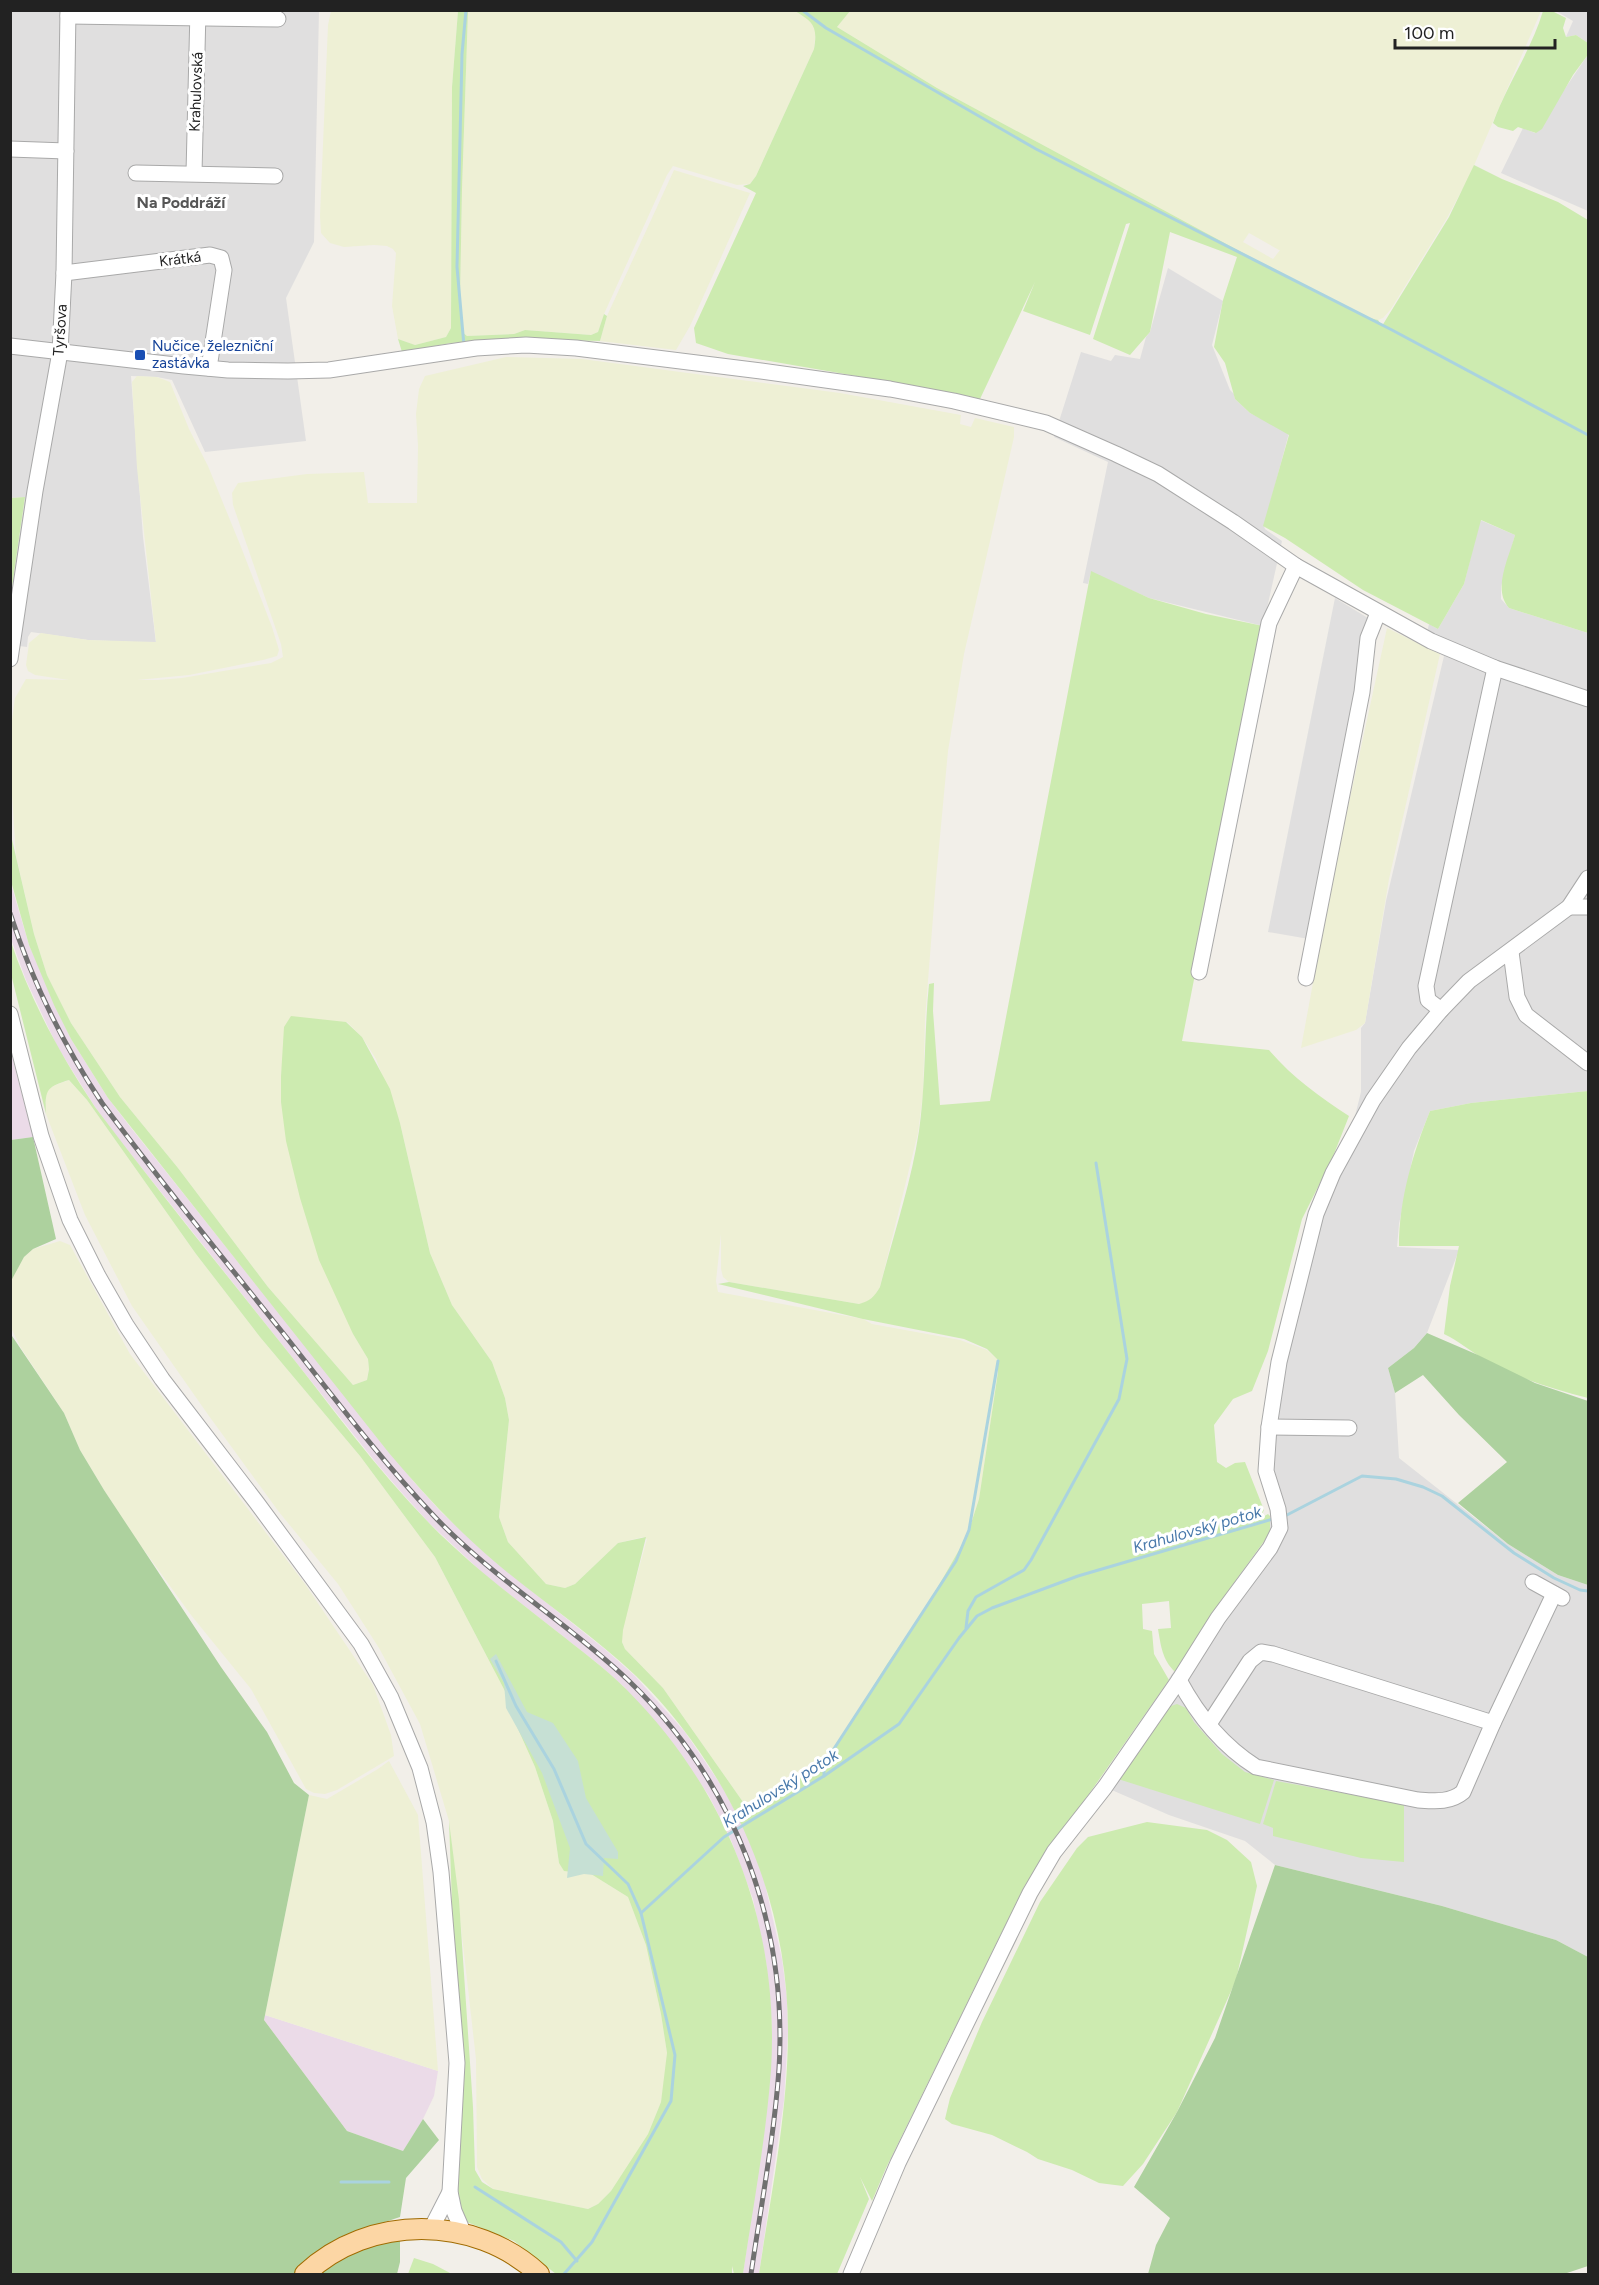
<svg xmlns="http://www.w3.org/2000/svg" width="1599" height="2285" font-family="Figtree,sans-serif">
	<rect width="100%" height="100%" fill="#f2efe9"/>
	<!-- residential -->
	<g fill="#e0dfdf">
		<polygon points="11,11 319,11 314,242 286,298 306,441 205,452 172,380 157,377 131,376 143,537 156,643 88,640 31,632 28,637 27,647 11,645 11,594 25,497 11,498"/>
		<polygon points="1556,11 1588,11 1588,43 1576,35 1566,37 1573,21"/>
		<polygon points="1588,48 1588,211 1501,173 1523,128 1535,133 1587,56"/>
		<polygon points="1168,268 1223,301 1212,345 1230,390 1234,394 1235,399 1250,413 1289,433 1264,526 1265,529 1282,541 1263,626 1149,598 1091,572 1088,584 1083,583 1108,462 1054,437 1081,352 1111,361 1115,355 1140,359 1146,337 1150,332"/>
		<polygon points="1480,520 1515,535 1501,587 1501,599 1509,608 1588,633 1588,1091 1471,1103 1430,1111 1414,1151 1399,1224 1397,1247 1459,1250 1427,1333 1414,1348 1388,1368 1395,1393 1399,1458 1508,1544 1558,1575 1588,1585 1588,1957 1556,1940 1442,1906 1275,1865 1245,1841 1169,1815 1098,1784 1223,1598 1270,1533 1270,1505 1261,1471 1315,1208 1355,1116 1361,1092 1361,1028 1365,1023 1386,901 1444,656 1424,646 1429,624 1438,629 1464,584"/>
		<polygon points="1335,598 1368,618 1360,685 1309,939 1268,932"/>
	</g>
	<!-- industrial -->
	<g fill="#ebdbe8">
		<polygon points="10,881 29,945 71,1039 108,1098 131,1128 414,1482 441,1512 497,1563 607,1651 635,1676 685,1732 723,1788 746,1833 762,1871 782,1959 787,1998 788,2031 784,2100 759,2274 743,2274 768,2099 772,2031 770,1999 766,1961 753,1899 731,1840 709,1796 672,1742 624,1687 597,1663 486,1576 429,1523 402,1493 377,1464 118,1138 95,1107 57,1046 26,980 11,939"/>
		<polygon points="10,1049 33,1137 11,1140 10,1140"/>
		<polygon points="265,2015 438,2071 434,2096 423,2119 403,2151 347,2131 264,2020"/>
	</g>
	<!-- farmland -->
	<g fill="#eef0d5" fill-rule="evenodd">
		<polygon points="795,10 808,19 816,29 814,49 756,176 750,184 737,185 673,166 667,175 604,314 598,332 591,335 525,330 514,334 467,336 462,332 460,300 462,189 468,11"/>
		<path d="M 850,10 L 1541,11 L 1469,177 L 1447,218 L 1391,309 L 1383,318 L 1378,320 L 1366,317 L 1323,296 L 937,88 L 837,27 ZM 1249,233 L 1279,250 L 1280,250 L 1273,259 L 1243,242 Z"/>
		<polygon points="331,11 458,11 452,87 451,328 446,337 415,345 398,339 392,306 396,253 393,249 387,246 374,245 344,247 330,243 321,233 320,216 328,25"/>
		<polygon points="674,170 750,193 690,326 676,350 600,341 607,316"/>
		<polygon points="506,357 582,359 840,393 961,415 960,424 971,427 975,418 1014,427 1014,437 964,654 948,751 936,879 925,1019 923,1094 918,1133 880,1287 873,1298 867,1302 859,1304 729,1282 723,1277 721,1269 721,1234 716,1281 718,1292 863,1319 872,1324 960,1340 987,1350 998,1360 998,1372 979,1499 967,1536 927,1606 887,1664 837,1745 815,1769 758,1804 743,1802 663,1688 625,1649 622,1642 622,1630 647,1539 643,1537 618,1543 575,1584 565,1588 546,1584 508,1542 499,1517 509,1420 505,1398 492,1362 452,1305 430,1253 400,1123 376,1059 362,1037 347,1022 284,1050 281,1076 353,1334 368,1359 369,1368 367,1380 353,1385 268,1287 178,1168 120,1097 71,1023 47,975 34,934 16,856 11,780 12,720 15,698 26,679 69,680 35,675 28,671 26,665 29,643 41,633 88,640 156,642 137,468 132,382 137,376 157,377 170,382 189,429 208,466 241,547 272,627 279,650 277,656 263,660 189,675 137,680 158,680 182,678 271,663 283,657 281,644 233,505 232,493 238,483 307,474 364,472 368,503 417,503 418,446 416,414 419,389 425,376"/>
		<polygon points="1387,628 1440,654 1389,879 1365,1023 1356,1030 1301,1048 1331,885"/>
		<polygon points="69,1080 87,1100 196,1254 260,1337 360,1456 435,1557 507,1695 518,1729 535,1767 553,1821 559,1863 591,1874 628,1897 646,1945 661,2014 667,2053 666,2073 661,2102 648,2134 611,2191 598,2204 588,2209 493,2189 482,2179 477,2167 476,2059 449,1821 420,1724 379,1648 338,1584 279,1512 209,1416 132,1306 85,1215 46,1114 46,1093 50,1087"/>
		<polygon points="60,1241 70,1245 130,1354 305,1584 373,1685 391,1735 394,1756 337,1790 325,1794 314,1793 306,1789 251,1689 191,1615 136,1539 104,1490 80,1450 64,1413 21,1348 11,1328 11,1281 13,1275 24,1257 33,1249"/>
		<polygon points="389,1761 418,1815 438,2071 265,2015 309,1795 327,1799 378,1769"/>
	</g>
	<!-- grass -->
	<g fill="#cdebb0">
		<polygon points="458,11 468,11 462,189 460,299 462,332 467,336 514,334 525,330 591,335 598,332 604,314 607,316 600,341 518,339 451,343 402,352 398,339 415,345 446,337 451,328 452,87"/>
		<path d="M 795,11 L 850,11 L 837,27 L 937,88 L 1323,296 L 1366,317 L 1378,320 L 1382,326 L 1449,217 L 1474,165 L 1502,179 L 1558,202 L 1588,220 L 1588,633 L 1509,608 C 1492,589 1509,558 1515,535 L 1481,520 L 1464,584 L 1438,629 L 1363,590 L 1285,538 L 1263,526 L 1289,435 L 1250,413 L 1235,399 L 1225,363 L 1214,347 L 1223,300 L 1237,257 L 1170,232 L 1150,332 L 1130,355 L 1093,339 L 1130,223 L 1126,224 L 1090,335 L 1023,311 L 1035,282 L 980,399 L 932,389 L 728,354 L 696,343 L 694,328 L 756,193 L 743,186 L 750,184 L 756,176 L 814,49 C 818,26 813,22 795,11 Z"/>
		<path d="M 1543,11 L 1552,11 L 1566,18 L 1563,28 L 1566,37 L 1576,35 L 1588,43 L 1587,56 L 1573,75 L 1542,129 L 1536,133 L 1518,127 L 1513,131 L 1498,127 L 1493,123 C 1507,84 1531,51 1543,11 Z"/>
		<polygon points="25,497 11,594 11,498"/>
		<path d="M 1091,571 L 1149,598 L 1206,614 L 1263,626 L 1182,1041 L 1269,1050 C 1292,1077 1320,1097 1349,1116 L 1332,1159 L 1302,1219 L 1268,1351 L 1252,1391 L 1233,1399 L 1214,1425 L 1217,1462 L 1226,1468 L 1235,1463 L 1245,1462 L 1264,1510 L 1261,1516 L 1247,1522 L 1261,1518 L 1268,1514 L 1270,1516 L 1270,1533 L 1223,1598 L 1175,1672 C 1162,1659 1161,1646 1158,1629 L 1171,1628 L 1169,1601 L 1142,1604 L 1143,1629 L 1152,1631 L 1154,1654 L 1169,1680 L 1025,1885 L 886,2168 L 872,2201 L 860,2177 L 869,2199 L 837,2274 L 759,2274 C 771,2194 788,2113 788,2031 C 788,1898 731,1769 636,1676 C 592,1634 541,1601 495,1562 C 456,1529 422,1492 389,1453 L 108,1098 L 71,1039 L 54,1005 L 29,945 L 11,881 L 10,831 L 34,934 L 47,975 L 71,1023 L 120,1097 L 178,1168 L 268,1287 L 353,1385 L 367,1380 L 369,1369 L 368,1359 L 353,1334 L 319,1260 L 300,1198 L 286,1141 L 281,1102 L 281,1076 L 284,1027 L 291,1016 L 346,1022 L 362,1037 L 390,1089 L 400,1123 L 430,1253 L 452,1305 L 492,1362 L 505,1398 L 509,1420 L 499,1517 L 508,1542 L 546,1584 L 565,1588 L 575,1584 L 618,1543 L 646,1537 L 623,1630 L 622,1642 L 625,1649 L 663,1688 L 743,1802 L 758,1804 L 815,1769 L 837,1745 L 887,1664 L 927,1606 L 967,1536 L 979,1499 L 998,1372 L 998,1360 L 987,1349 L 964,1339 L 863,1319 L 718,1284 L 729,1282 L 859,1304 C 870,1301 874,1297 880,1287 C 893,1236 911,1184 919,1131 C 926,1083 924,1033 929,984 L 934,983 L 933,1011 L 940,1105 L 990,1101 Z"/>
		<path d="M 10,939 C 30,1000 60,1054 95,1107 C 155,1187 218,1264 280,1342 C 329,1403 375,1468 430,1524 C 468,1563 512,1596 555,1630 C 579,1649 604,1667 626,1689 C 728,1791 780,1925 771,2070 C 766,2138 753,2207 743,2274 L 734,2274 L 732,2266 L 732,2274 L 556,2274 L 514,2241 L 457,2218 L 456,2013 L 449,1821 L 459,1900 L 473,2107 L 475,2170 L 482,2182 L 493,2189 L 588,2209 L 598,2204 L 611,2191 L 648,2134 L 661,2102 L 667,2053 L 661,2014 L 646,1945 L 628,1897 L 591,1874 L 564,1871 L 559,1863 L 553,1821 L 535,1767 L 518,1729 L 507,1695 L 435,1557 L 360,1456 L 260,1337 L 196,1254 L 87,1100 L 69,1080 C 46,1087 45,1090 46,1114 L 11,974 Z"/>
		<path d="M 1588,1091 L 1588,1398 C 1552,1389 1516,1378 1484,1359 C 1470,1351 1459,1341 1444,1334 L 1450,1286 L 1459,1246 L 1399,1246 C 1399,1199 1413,1153 1430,1111 L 1471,1103 Z"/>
		<polygon points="1177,1704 1186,1708 1194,1722 1222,1754 1245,1772 1274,1780 1260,1824 1118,1779 1168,1707"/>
		<polygon points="1276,1781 1404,1804 1404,1862 1361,1858 1273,1836 1273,1828 1263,1824"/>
		<polygon points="1147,1822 1207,1830 1227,1840 1251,1862 1257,1886 1236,1980 1177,2112 1143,2164 1123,2186 1099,2183 1072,2170 1038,2159 1027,2152 992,2135 952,2124 945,2119 950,2098 982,2022 1040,1902 1077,1848 1088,1837"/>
		<polygon points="414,2258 433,2264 452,2274 408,2274"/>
	</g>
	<!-- forest -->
	<g fill="#add19e">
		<polygon points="33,1137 56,1239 33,1249 24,1257 11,1281 11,1140"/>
		<polygon points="10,1333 64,1413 80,1450 104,1490 221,1667 267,1732 294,1783 309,1795 264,2020 347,2131 403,2151 423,2119 439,2140 406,2178 400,2217 340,2237 298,2274 11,2274"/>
		<polygon points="1427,1333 1478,1355 1535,1383 1588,1401 1588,1585 1558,1575 1508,1544 1458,1503 1507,1462 1459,1415 1423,1375 1395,1393 1388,1368 1414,1348"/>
		<polygon points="1275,1865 1442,1906 1556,1940 1588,1957 1588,2266 1564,2274 1148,2274 1156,2245 1170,2218 1134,2187 1177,2112 1215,2038"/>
		<polygon points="400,2234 400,2262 397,2274 316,2274 363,2242"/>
	</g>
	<!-- wetland -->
	<polygon fill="#c6e0d4" points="496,1654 527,1712 553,1723 578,1761 586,1798 618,1852 618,1859 604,1858 603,1876 584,1874 567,1878 570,1848 542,1773 506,1708 504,1683 490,1659"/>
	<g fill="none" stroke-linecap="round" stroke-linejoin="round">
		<!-- stream -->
		<g stroke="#aad3df" stroke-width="3">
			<polyline points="802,10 826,28 1036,149 1392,330 1588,435"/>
			<polyline points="464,346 457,267 462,54 466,10"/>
			<polyline points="1285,1516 1362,1476 1396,1479 1423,1487 1442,1496 1514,1553 1554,1578 1580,1590 1588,1591"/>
			<polyline points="966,1628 968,1611 976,1597 1024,1570 1031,1560 1119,1399 1127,1359 1096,1163"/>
			<polyline points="496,1661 516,1706 554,1769 586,1844 628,1884 641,1913"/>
			<polyline points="824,1776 824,1764 956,1561 969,1530 998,1361"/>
			<polyline points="341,2182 389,2182"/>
			<polyline points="475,2187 561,2242 577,2261"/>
			<polyline points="564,2274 592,2242 671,2101 675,2055 641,1913 724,1837 824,1776 899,1724 959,1638 977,1616 992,1608 1078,1576 1273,1519"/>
		</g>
		<defs>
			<g id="minor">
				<polyline points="68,16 278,19"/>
				<polyline points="10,149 66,151"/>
				<polyline points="136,173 275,176"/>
				<polyline points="194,173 198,10"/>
				<polyline points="64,273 210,255 221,258 224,270 209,368"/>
				<polyline points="10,346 184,366 228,370 288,371 329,370 476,348 526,345 576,348 761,371 890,389 954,401 1046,423 1116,454 1158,474 1233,522 1296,566 1431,641 1495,668 1588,699"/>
				<polyline points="10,659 35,491 60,352 64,273 68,10"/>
				<polyline points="1569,907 1588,907"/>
				<polyline points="1511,952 1517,997 1526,1015 1588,1063"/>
				<polyline points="1199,972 1269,623 1296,566"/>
				<polyline points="1306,978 1362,692 1368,638 1378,613"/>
				<polyline points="1441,1010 1428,1000 1426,986 1495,668"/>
				<polyline points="10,1014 41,1136 70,1220 98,1276 126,1325 162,1379 257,1503 361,1644 391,1698 420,1768 434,1822 441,1872 457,2063 450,2192 454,2211 464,2234"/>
				<polyline points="1269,1427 1349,1428"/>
				<polyline points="1533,1582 1562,1598"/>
				<path d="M 1179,1680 C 1197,1714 1223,1746 1256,1767 L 1418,1800 C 1434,1801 1450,1803 1463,1792 L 1493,1723 L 1554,1594"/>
				<polyline points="1209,1724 1250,1661 1261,1652 1273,1654 1493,1723"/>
				<polyline points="431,2229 450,2192"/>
				<polyline points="851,2274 898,2163 1030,1893 1054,1852 1105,1787 1179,1680 1218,1618 1270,1548 1280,1528 1278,1509 1266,1471 1269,1427 1279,1362 1316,1214 1333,1173 1373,1100 1409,1048 1441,1010 1469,981 1569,907 1588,878"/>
			</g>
			<path id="major" d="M 305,2274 C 369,2214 474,2214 539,2274"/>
		</defs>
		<!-- minor casing -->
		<use href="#minor" stroke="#a9a9a9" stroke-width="17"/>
		<!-- major casing -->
		<use href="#major" stroke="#a06b00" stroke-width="22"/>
		<!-- minor -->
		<use href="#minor" stroke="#fff" stroke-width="15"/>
		<!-- major -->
		<use href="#major" stroke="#fcd6a4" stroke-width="20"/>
		<defs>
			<path id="rail" d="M 10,913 C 32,981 62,1043 102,1103 C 160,1181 222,1257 283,1333 C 332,1395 379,1458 433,1515 C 492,1578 567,1622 629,1681 C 735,1783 788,1923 779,2069 C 774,2138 761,2206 751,2274"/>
		</defs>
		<!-- rail casing -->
		<use href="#rail" stroke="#707070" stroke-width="5"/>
		<!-- rail -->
		<use href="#rail" stroke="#fff" stroke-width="3" stroke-dasharray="9" stroke-linecap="butt"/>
	</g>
	<!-- markers -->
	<rect fill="#1a4fb4" stroke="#fff" stroke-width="2" x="134" y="349" width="12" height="12" rx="3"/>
	<g text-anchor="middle" stroke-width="6" stroke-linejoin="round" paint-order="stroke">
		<!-- street labels -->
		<g font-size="15" fill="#222" stroke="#fff">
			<text transform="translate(196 92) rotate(-88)" y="5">Krahulovská</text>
			<text transform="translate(180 259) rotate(-7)" y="5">Krátká</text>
			<text transform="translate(60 330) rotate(-86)" y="5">Tyršova</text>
		</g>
		<!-- transit labels -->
		<g font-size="15" fill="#164399" stroke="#fff" text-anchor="start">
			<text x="152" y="351">Nučice, železniční<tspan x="152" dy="17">zastávka</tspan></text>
		</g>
		<!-- neighbourhood labels -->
		<g font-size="16" font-weight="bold" fill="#555" stroke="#fff">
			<text x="181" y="208">Na Poddráží</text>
		</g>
		<!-- water labels -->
		<g font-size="16" font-style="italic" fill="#4a7aab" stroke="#fff">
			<text transform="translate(1197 1529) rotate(-16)" y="6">Krahulovský potok</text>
			<text transform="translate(780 1788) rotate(-32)" y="6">Krahulovský potok</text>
		</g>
	</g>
	<!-- border -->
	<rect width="1599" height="2285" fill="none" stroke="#222222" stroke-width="24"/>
	<!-- scale -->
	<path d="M1395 39v9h160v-9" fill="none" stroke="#222222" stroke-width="3"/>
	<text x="1404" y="39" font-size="18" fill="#222222" stroke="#ffffff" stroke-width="4.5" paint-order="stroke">100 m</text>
</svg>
